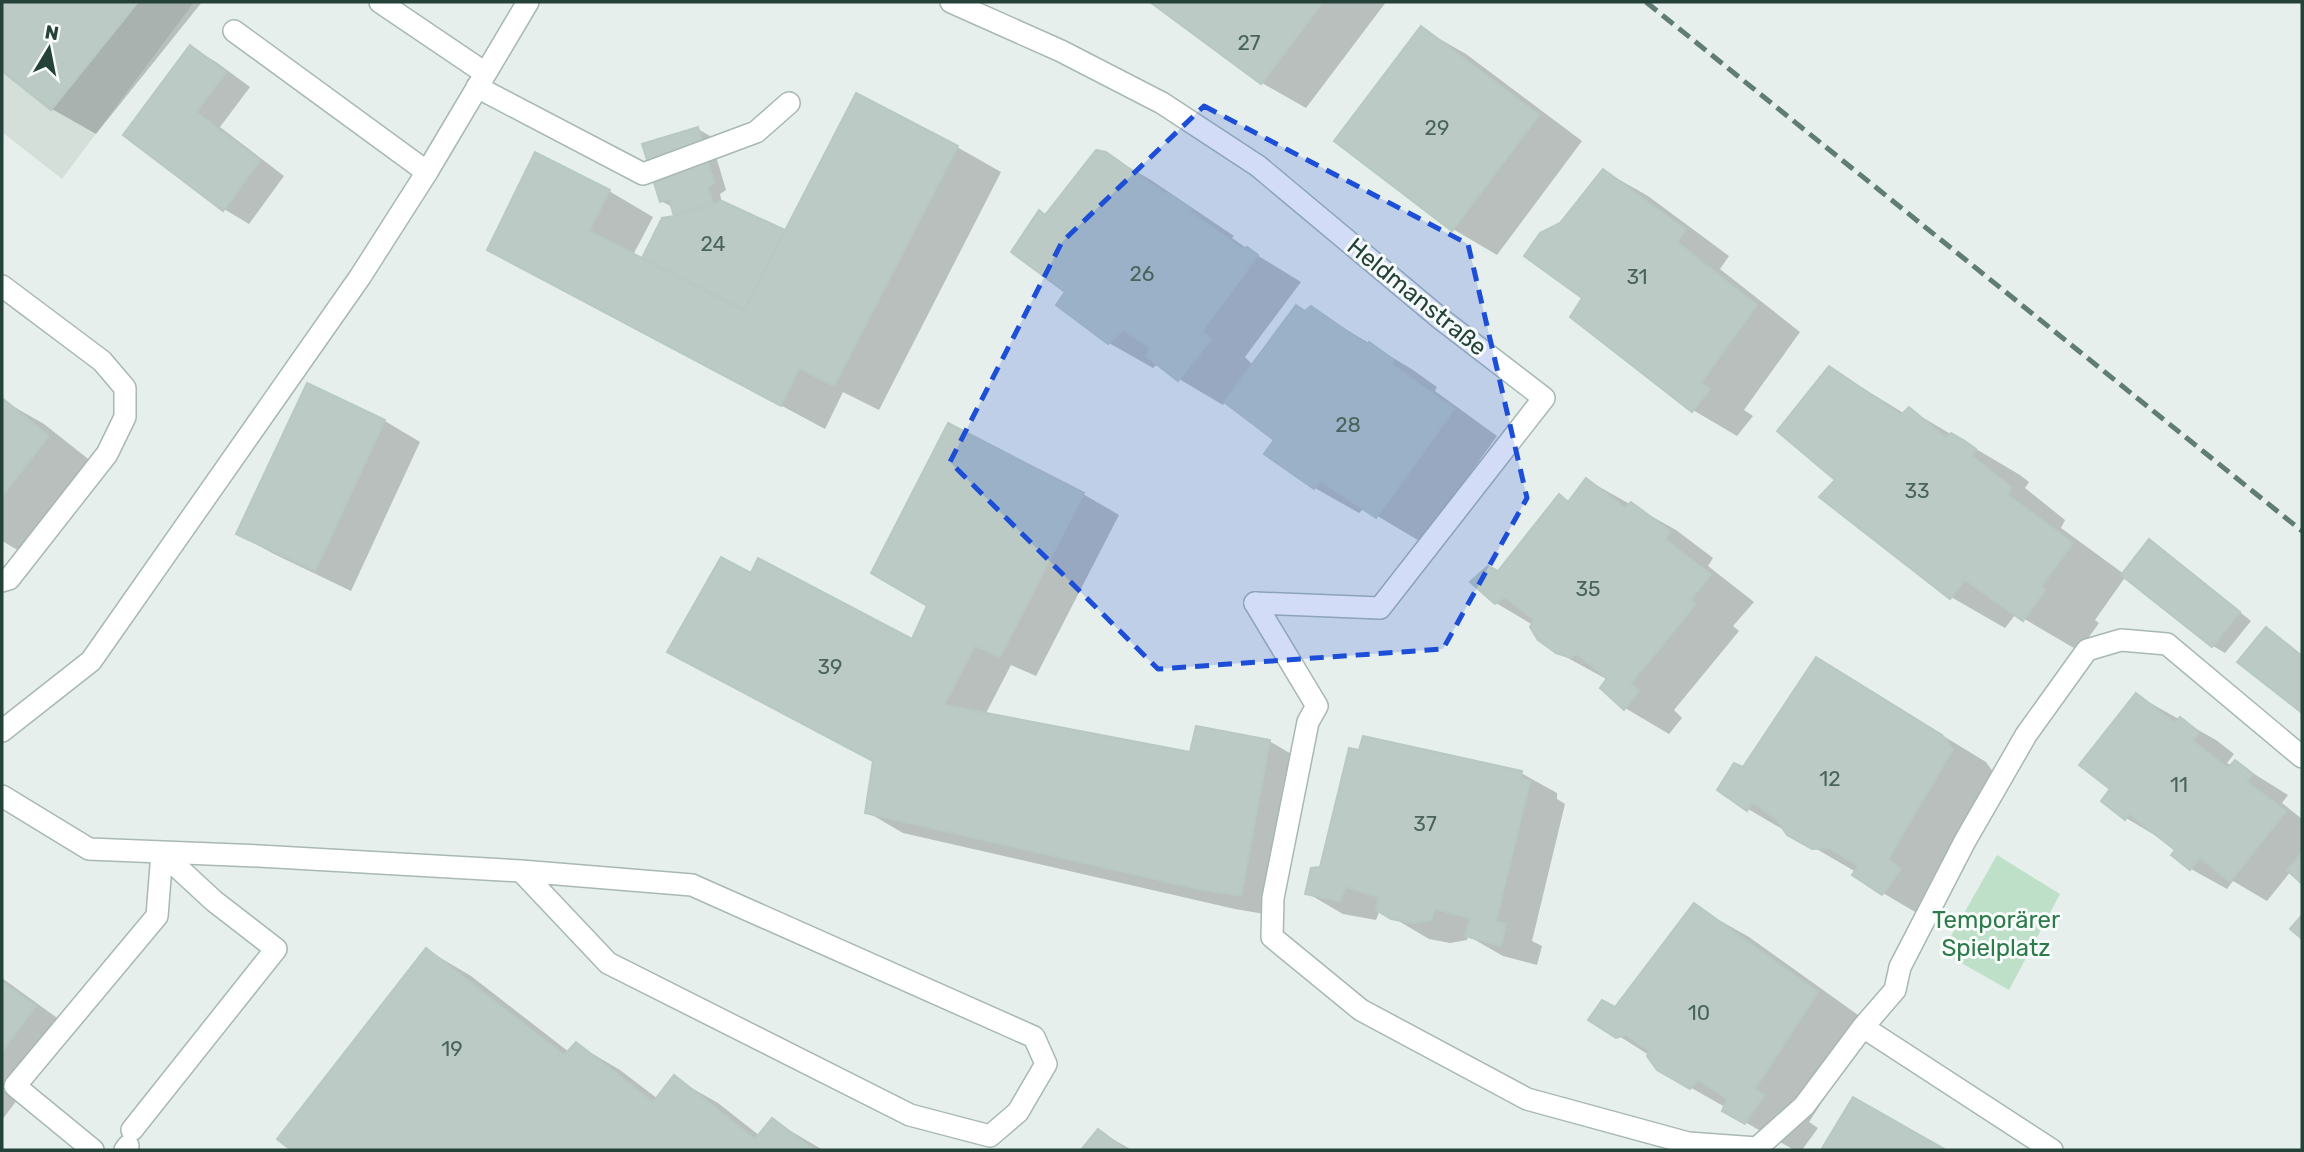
<svg xmlns="http://www.w3.org/2000/svg" width="2304" height="1152" font-family="Rubik,sans-serif">
	<rect width="100%" height="100%" fill="#e6efeb"/>
	<!-- built -->
	<polygon fill="#d4dfda" points="2,2 194,2 62,179 2,132"/>
	<!-- green -->
	<polygon fill="#bfe0c8" points="1997,855 2060,894 2009,990 1942,952"/>
	<!-- shadow -->
	<g fill="#0003">
		<polygon points="2,2 202,2 96,134 52,109 2,69"/>
		<polygon points="1153,2 1386,2 1306,108 1262,83"/>
		<polygon points="1422,29 1466,54 1582,141 1497,255 1453,229"/>
		<polygon points="191,47 216,62 250,87 220,127 284,176 249,224 224,209 125,135"/>
		<polygon points="698,129 710,136 726,190 720,194 722,203 785,233 957,147 1001,172 879,410 843,392 825,429 490,249 609,191 653,217 633,255 655,266 677,218 674,208 661,201"/>
		<polygon points="1106,154 1151,180 1234,236 1232,238 1252,252 1301,282 1245,357 1253,365 1311,308 1413,370 1437,387 1435,391 1497,436 1421,542 1364,508 1359,513 1315,488 1267,453 1276,440 1226,401 1223,405 1179,379 1159,363 1153,368 1109,343 1059,305 1067,292 1046,216"/>
		<polygon points="1604,171 1648,196 1729,256 1720,269 1800,332 1744,410 1753,416 1737,436 1693,410 1584,298 1561,225"/>
		<polygon points="1830,368 1905,414 1910,410 2020,475 2029,482 2025,488 2065,520 2061,528 2124,574 2150,542 2162,549 2251,621 2225,653 2213,646 2126,576 2095,620 2099,623 2079,651 2016,614 2005,628 1951,597 1837,479"/>
		<polygon points="308,386 385,421 420,442 351,591 274,554 238,534"/>
		<polygon points="2,400 44,424 92,462 21,552 2,541"/>
		<polygon points="1587,480 1676,530 1713,558 1708,566 1754,602 1733,626 1739,631 1674,710 1682,718 1669,734 1625,708 1602,688 1608,680 1557,652 1533,625 1496,603 1498,573 1560,496 1570,502"/>
		<polygon points="1083,494 1119,515 1036,676 1011,665 985,715 1191,754 1269,741 1305,762 1277,916 1235,909 903,833 867,812 875,762 669,651 752,575 913,642"/>
		<polygon points="2266,629 2302,655 2302,711 2240,661"/>
		<polygon points="1817,659 1986,762 1996,776 1927,919 1883,893 1856,872 1748,809 1720,790 1743,769"/>
		<polygon points="2136,695 2216,740 2234,754 2227,763 2232,766 2235,762 2288,795 2282,803 2302,819 2302,881 2291,871 2267,901 2233,881 2227,889 2191,869 2173,855 2178,849 2126,818 2112,789"/>
		<polygon points="1521,773 1557,793 1557,799 1565,804 1532,941 1542,946 1537,965 1503,956 1468,936 1467,940 1450,943 1429,939 1380,910 1376,920 1343,914 1307,893 1322,868"/>
		<polygon points="1694,906 1749,937 1872,1025 1809,1122 1818,1128 1802,1150 1794,1150 1724,1110 1725,1107 1658,1069 1649,1055 1619,1036 1615,1009"/>
		<polygon points="427,950 471,976 569,1052 576,1044 620,1070 658,1099 674,1078 718,1103 760,1136 772,1120 823,1150 294,1150 279,1139"/>
		<polygon points="2,978 71,1028 2,1120"/>
		<polygon points="1854,1099 1942,1150 1823,1150"/>
		<polygon points="1098,1131 1132,1150 1083,1150"/>
	</g>
	<!-- building -->
	<g fill="#bbcac4" stroke="#b8c9c2" stroke-width="2">
		<polygon points="2,2 138,2 51,110 2,71"/>
		<polygon points="1150,2 1323,2 1261,84"/>
		<polygon points="1421,26 1539,115 1452,231 1334,141"/>
		<polygon points="190,45 226,72 196,112 260,160 223,211 123,135"/>
		<polygon points="856,93 958,146 834,386 799,368 781,406 487,250 535,152 610,190 589,231 744,310"/>
		<polygon points="698,127 714,183 708,187 713,205 674,216 669,199 660,202 642,144"/>
		<polygon points="1096,150 1106,152 1165,194 1167,192 1191,209 1189,211 1242,249 1247,247 1258,255 1202,331 1211,339 1178,381 1146,356 1151,348 1123,330 1108,344 1056,305 1065,292 1011,252 1039,210 1045,215"/>
		<polygon points="1603,169 1686,230 1677,242 1757,305 1701,383 1710,389 1692,412 1570,317 1582,298 1524,256 1540,233 1560,223"/>
		<polygon points="722,201 785,230 744,310 642,258 662,218 674,216"/>
		<polygon points="1296,305 1305,311 1311,306 1367,345 1369,342 1394,360 1391,364 1454,409 1376,518 1321,481 1314,489 1264,454 1274,440 1224,402"/>
		<polygon points="1829,366 1901,415 1909,407 1946,438 1951,433 1965,441 1976,449 1972,456 2011,487 2008,495 2073,543 2041,587 2045,590 2023,621 1965,580 1950,599 1819,497 1835,480 1777,431"/>
		<polygon points="307,383 385,420 315,571 236,534"/>
		<polygon points="2,398 49,436 2,496"/>
		<polygon points="948,423 1084,493 1000,657 975,646 944,705 1190,752 1196,726 1270,740 1241,896 1198,889 865,813 873,761 667,652 721,557 751,573 758,558 912,639 927,606 871,573"/>
		<polygon points="1586,478 1625,508 1631,502 1670,531 1665,539 1711,575 1690,600 1696,604 1631,683 1639,691 1624,710 1600,688 1607,678 1576,654 1571,658 1556,653 1538,640 1530,627 1534,620 1505,597 1495,604 1470,582 1488,566 1498,571 1559,494 1568,502"/>
		<polygon points="2149,539 2240,612 2212,647 2121,575"/>
		<polygon points="2266,627 2302,656 2302,713 2237,662"/>
		<polygon points="1816,657 1942,735 1953,749 1888,859 1901,869 1882,895 1852,875 1858,866 1829,848 1812,849 1787,835 1777,820 1752,802 1747,811 1717,790 1734,763 1743,767"/>
		<polygon points="2136,693 2175,723 2180,717 2199,732 2193,741 2228,768 2235,760 2253,774 2247,782 2286,811 2230,882 2200,858 2190,870 2171,855 2175,850 2129,814 2125,820 2101,801 2110,789 2079,765"/>
		<polygon points="1363,736 1522,771 1521,778 1530,781 1496,921 1506,924 1501,946 1465,936 1470,918 1435,909 1431,920 1413,923 1391,919 1376,910 1378,897 1346,887 1340,901 1305,894 1311,868 1320,867 1349,748 1359,750"/>
		<polygon points="2302,853 2302,884 2287,870"/>
		<polygon points="1694,903 1818,992 1755,1089 1764,1095 1745,1124 1722,1111 1727,1099 1698,1080 1690,1089 1657,1070 1647,1056 1649,1051 1626,1035 1616,1038 1588,1020 1602,1000 1615,1007"/>
		<polygon points="2302,915 2302,939 2290,929"/>
		<polygon points="426,948 564,1055 576,1042 653,1102 674,1075 755,1139 772,1118 814,1150 291,1150 277,1139"/>
		<polygon points="2,982 36,1006 2,1052"/>
		<polygon points="1853,1097 1946,1150 1821,1150"/>
		<polygon points="1098,1129 1126,1150 1081,1150"/>
	</g>
	<g fill="none" stroke-linecap="round" stroke-linejoin="round">
		<defs>
			<g id="minor">
				<polyline points="380,2 485,73"/>
				<polyline points="951,2 1061,51 1162,103 1258,166 1441,319 1544,398 1380,608 1255,603"/>
				<polyline points="234,31 427,172"/>
				<polyline points="477,87 643,174 756,132 789,103"/>
				<polyline points="2,286 102,361 125,388 125,417 107,454 9,579 2,581"/>
				<polyline points="1255,603 1317,706 1308,722 1273,898 1272,937 1361,1010 1527,1099 1688,1143 1757,1148 1804,1106 1863,1027"/>
				<polyline points="2,731 91,661 360,277 427,172 528,2"/>
				<polyline points="2,796 89,849 259,856 521,871 692,885 1034,1037 1046,1064 1018,1112 990,1136 910,1115 608,963 521,871"/>
				<polyline points="132,1130 276,949 214,901 162,853"/>
				<polyline points="93,1150 15,1086 157,916 162,853"/>
				<polyline points="125,1150 128,1146"/>
				<polyline points="2052,1150 1863,1027 1895,990 1900,967 1965,841 2026,735 2087,650 2121,640 2167,644 2302,757"/>
			</g>
		</defs>
		<!-- minor casing -->
		<use href="#minor" stroke="#a8b8b2" stroke-width="24"/>
		<!-- minor -->
		<use href="#minor" stroke="#fff" stroke-width="21"/>
		<!-- rail -->
		<polyline stroke="#5f7d75" stroke-width="5" stroke-dasharray="14 7" stroke-linecap="butt" points="1646,2 2302,531"/>
	</g>
	<!-- marked area -->
	<path fill="#1d4ed8" fill-opacity="0.2" stroke="#1d4ed8" stroke-width="5" stroke-dasharray="14 9" stroke-linejoin="round" d="M 1204,106 L 1468,244 L 1527,498 L 1443,649 L 1158,669 L 950,462 L 1062,242 Z"/>
	<g text-anchor="middle" stroke-width="6" stroke-linejoin="round" paint-order="stroke">
		<!-- number labels -->
		<g font-size="21" fill="#4a645c">
			<text x="1249" y="50">27</text>
			<text x="1437" y="135">29</text>
			<text x="713" y="251">24</text>
			<text x="1142" y="281">26</text>
			<text x="1637" y="284">31</text>
			<text x="1348" y="432">28</text>
			<text x="1917" y="498">33</text>
			<text x="1588" y="596">35</text>
			<text x="830" y="674">39</text>
			<text x="1830" y="786">12</text>
			<text x="2179" y="792">11</text>
			<text x="1425" y="831">37</text>
			<text x="1699" y="1020">10</text>
			<text x="452" y="1056">19</text>
		</g>
		<!-- street labels -->
		<g font-size="24" fill="#24423a" stroke="#f7fbf9">
			<text transform="translate(1417 297) rotate(39)" y="8">Heldmanstraße</text>
		</g>
		<!-- park labels -->
		<g font-size="24" fill="#2d7a4b" stroke="#f7fbf9">
			<text x="1996" y="928">Temporärer<tspan x="1996" dy="28">Spielplatz</tspan></text>
		</g>
	</g>
	<!-- border -->
	<rect width="2304" height="1152" fill="none" stroke="#24423a" stroke-width="7"/>
	<!-- north arrow -->
	<g transform="translate(49 49) rotate(10)" stroke="#f7fbf9" stroke-width="5" paint-order="stroke">
	<path d="M0-5L12 26L0 18L-12 26Z" fill="#24423a"/>
	<text y="-10" font-size="19" font-weight="bold" text-anchor="middle" fill="#24423a">N</text>
	</g>
</svg>
